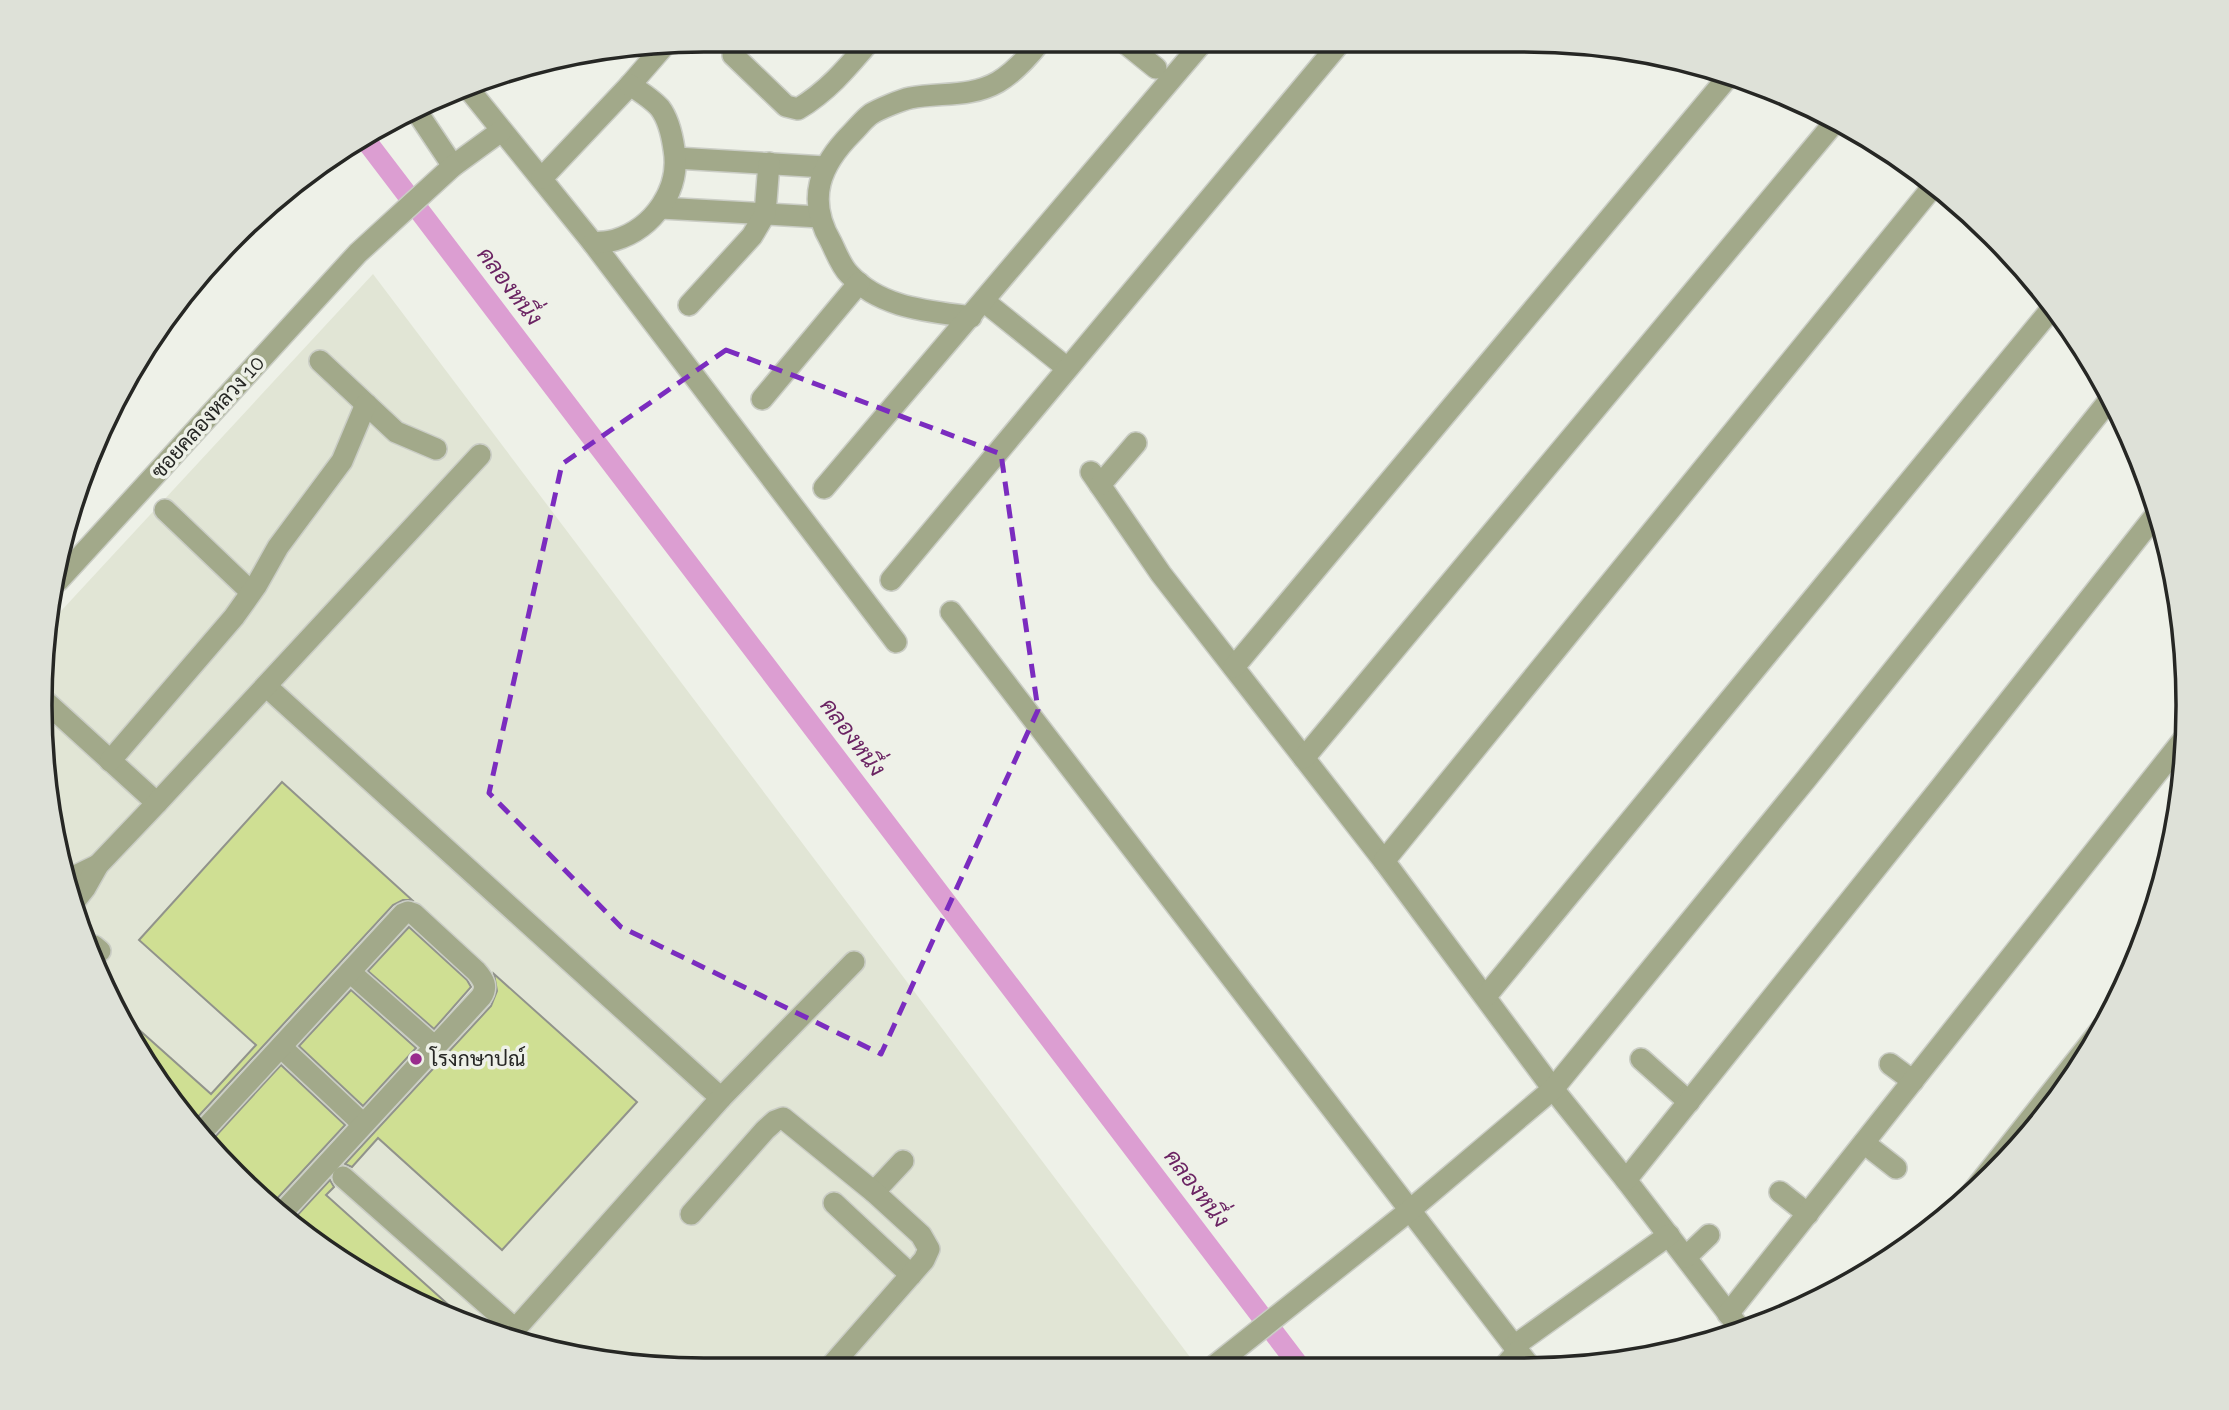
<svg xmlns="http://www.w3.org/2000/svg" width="2229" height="1410" font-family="Raleway,Sarabun,sans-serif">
	<rect width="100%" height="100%" fill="#eef1e8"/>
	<!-- built -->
	<polygon fill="#e1e5d5" points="373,274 1196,1365 1194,1367 619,1364 451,1319 300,1232 152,1074 63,877 42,662 49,624"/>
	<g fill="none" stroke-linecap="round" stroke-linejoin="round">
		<!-- canal -->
		<polyline stroke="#dc9ed2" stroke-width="21" points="364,138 1300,1367"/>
	</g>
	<!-- building -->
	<g fill="#cfdf93" stroke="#91938b" stroke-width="2">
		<polygon points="282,782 412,900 403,900 393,905 195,1120 152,1074 127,1019 211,1094 256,1045 139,940"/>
		<polygon points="409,927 467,980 471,987 434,1029 368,971"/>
		<polygon points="494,974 637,1102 502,1250 378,1138 352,1167 345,1164 491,1006 497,991"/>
		<polygon points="351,990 416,1048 363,1106 299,1046"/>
		<polygon points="281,1065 345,1125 273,1203 213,1139"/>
		<polygon points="330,1180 334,1187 326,1195 462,1317 459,1321 451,1319 300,1232 291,1222"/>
	</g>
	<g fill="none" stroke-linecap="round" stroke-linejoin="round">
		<defs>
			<g id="minor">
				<path d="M 733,40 L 733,55 L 786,106 L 798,109 C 828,91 847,68 870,41"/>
				<polyline points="1125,43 1156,68"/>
				<polyline points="467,87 593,243 896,642"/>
				<polyline points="417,112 453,166"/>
				<polyline points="676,158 825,167"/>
				<polyline points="542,178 630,85 663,47"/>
				<polyline points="661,208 820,217"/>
				<path d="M 593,243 C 600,242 608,242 615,240 C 654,228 681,189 674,149 C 672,135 669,120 660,108 C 652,99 641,92 630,85"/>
				<polyline points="985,302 1067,368"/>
				<polyline points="689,305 752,236 765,214 769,163"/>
				<path d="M 971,317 C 928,311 880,308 849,274 C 841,266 836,252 831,242 C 806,199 820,165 852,133 C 858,127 864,119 871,114 C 879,109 901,100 910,98 C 940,92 970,98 998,82 C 1015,72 1028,57 1040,42"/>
				<polyline points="320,361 396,432 436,449"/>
				<polyline points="762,399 859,283"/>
				<polyline points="1091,472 1161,574 1384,861 1553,1089 1626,1180 1741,1330"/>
				<polyline points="1100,485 1136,443"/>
				<polyline points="824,488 1202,43"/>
				<polyline points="165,510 251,592"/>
				<polyline points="891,580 1339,44"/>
				<polyline points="58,581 358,253 453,166 501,131"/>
				<polyline points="951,612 1531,1368"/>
				<polyline points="1234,667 1728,77"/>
				<polyline points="266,686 721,1098"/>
				<polyline points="46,702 157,803"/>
				<polyline points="1304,758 1834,123"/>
				<polyline points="110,761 234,617 256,586 278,547 342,461 366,404"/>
				<polyline points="1384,861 1935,184"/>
				<polyline points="65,881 98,865"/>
				<polyline points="74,902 85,888 98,865 157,803 480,455"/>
				<polyline points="94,946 100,951"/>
				<polyline points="350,972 435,1047"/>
				<polyline points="1486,996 2053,307"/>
				<polyline points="281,1047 363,1124"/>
				<polyline points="1641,1059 1689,1102"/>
				<polyline points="1890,1064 1913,1081"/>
				<path d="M 204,1130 L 403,914 L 408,912 L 414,914 L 476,971 C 484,980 488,987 481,997 L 282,1213"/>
				<polyline points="1864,1143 1896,1168"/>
				<polyline points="343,1177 515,1329"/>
				<polyline points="1626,1180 1941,787 2158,512"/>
				<polyline points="874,1192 903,1161"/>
				<polyline points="1780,1192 1808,1214"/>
				<polyline points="834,1203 911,1275"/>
				<polyline points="1964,1203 2103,1027"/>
				<polyline points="691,1214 765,1130 775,1121 783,1118 874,1192 921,1235 929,1249 924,1260 832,1365"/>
				<polyline points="1686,1257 1709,1235"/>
				<polyline points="1728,1314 2187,735"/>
				<polyline points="510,1335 721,1098 854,962"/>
				<polyline points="1514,1346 1669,1235"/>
				<polyline points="1213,1367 1409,1211 1553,1089 1807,778 2111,398"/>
				<polyline points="1503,1368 1518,1351"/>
			</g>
		</defs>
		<!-- minor casing -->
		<use href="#minor" stroke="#cacdc5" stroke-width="24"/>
		<!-- minor -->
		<use href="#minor" stroke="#a2a98a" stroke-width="21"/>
	</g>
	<!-- marked area -->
	<path fill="none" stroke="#7b2cbf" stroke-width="5" stroke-dasharray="14 9" stroke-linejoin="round" d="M 726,350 L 1001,454 L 1038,710 L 881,1054 L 621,927 L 489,793 L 562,464 Z"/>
	<!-- markers -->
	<circle fill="#992c8d" stroke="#eef1e8" stroke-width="2.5" cx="416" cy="1059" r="7"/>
	<g text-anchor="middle" stroke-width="7" stroke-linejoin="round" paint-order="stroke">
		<!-- street labels -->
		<g font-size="21" fill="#262724" stroke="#eef1e8">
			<text transform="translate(208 417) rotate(-48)" y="7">ซอยคลองหลวง 10</text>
		</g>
		<!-- poi labels -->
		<g font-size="21" fill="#262724" stroke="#eef1e8" text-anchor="start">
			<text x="430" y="1066">โรงกษาปณ์</text>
		</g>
		<!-- water labels -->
		<g font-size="23" font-style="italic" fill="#6b2463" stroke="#eef1e8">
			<text transform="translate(510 286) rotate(53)" y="8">คลองหนึ่ง</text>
			<text transform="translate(853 737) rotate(53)" y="8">คลองหนึ่ง</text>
			<text transform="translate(1197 1188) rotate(53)" y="8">คลองหนึ่ง</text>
		</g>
	</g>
	<!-- crop -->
	<path d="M0 0H2229V1410H0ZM704 52H1524A652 652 0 0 1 2176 704V706A652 652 0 0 1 1524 1358H704A652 652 0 0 1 52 706V704A652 652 0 0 1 704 52Z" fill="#dee1d8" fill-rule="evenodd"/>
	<path fill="none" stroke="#262724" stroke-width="3.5" d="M704 52H1524A652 652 0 0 1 2176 704V706A652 652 0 0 1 1524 1358H704A652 652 0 0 1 52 706V704A652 652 0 0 1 704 52Z"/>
</svg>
